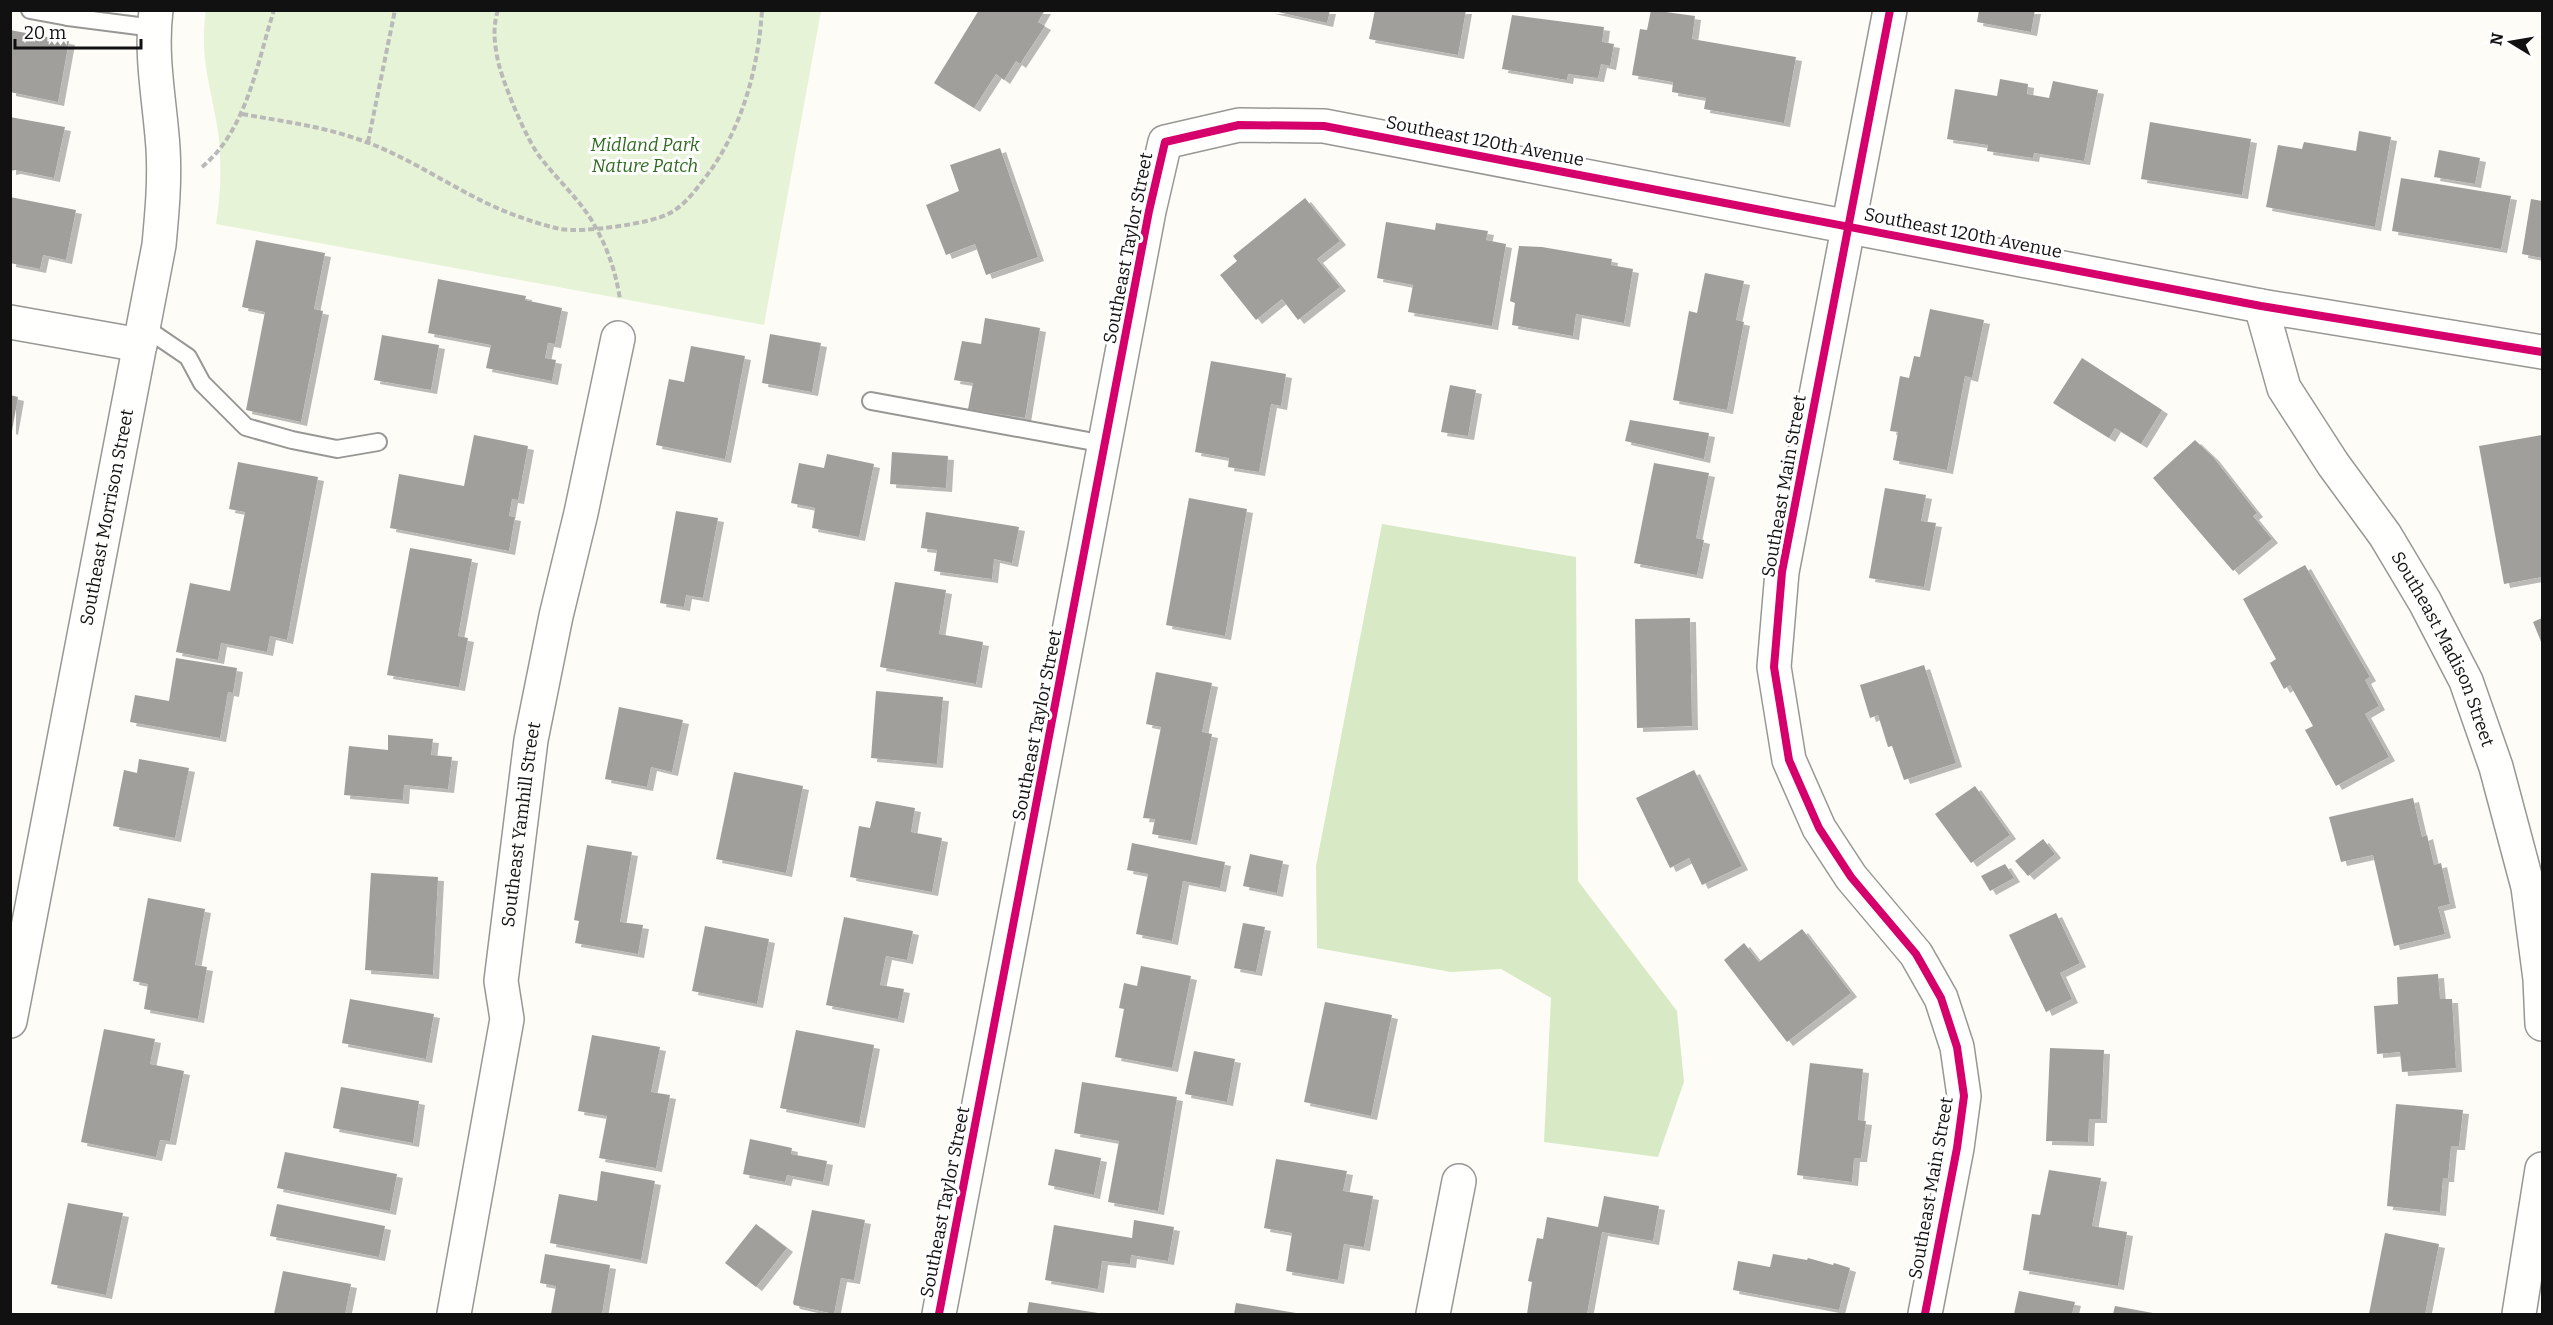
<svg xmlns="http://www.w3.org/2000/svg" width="2553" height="1325" font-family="Bitter,serif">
	<defs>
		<filter id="shadow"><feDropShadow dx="6" dy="4" stdDeviation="0" flood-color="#0004"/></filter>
	</defs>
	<rect width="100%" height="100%" fill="#fdfcf7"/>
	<!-- green -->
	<path fill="#e7f3d7" d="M 206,10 L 821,11 L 764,325 L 216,224 C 221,193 222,163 218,131 C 211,86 199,58 206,10 Z"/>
	<!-- forest -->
	<polygon fill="#d8eac5" points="1382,524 1576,557 1578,881 1677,1011 1684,1082 1658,1157 1544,1142 1551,998 1501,969 1451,972 1317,948 1316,866"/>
	<!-- building -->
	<g fill="#a19f9c" filter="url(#shadow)">
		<polygon points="979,10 1045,10 1038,22 1045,26 1020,64 1016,61 1004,80 996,74 974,108 934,83"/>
		<polygon points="1269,10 1330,10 1327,23"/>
		<polygon points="1375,10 1466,10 1458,55 1369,39"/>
		<polygon points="1651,10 1695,16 1692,39 1796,57 1784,123 1704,109 1706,98 1672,92 1673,82 1632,75 1640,29 1647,30"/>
		<polygon points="1979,10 2035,10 2031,32 1977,22"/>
		<polygon points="1512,15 1604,27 1602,42 1614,44 1610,66 1601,64 1598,78 1568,74 1567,80 1502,69"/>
		<polygon points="10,30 69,41 58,102 10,92"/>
		<polygon points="2000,79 2028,84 2027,94 2049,98 2053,81 2098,90 2084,161 2034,153 2033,158 1987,151 1988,145 1947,139 1955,89 1997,96"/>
		<polygon points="10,117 65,127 54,178 15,170 10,171"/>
		<polygon points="2150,122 2251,139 2242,195 2141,179"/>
		<polygon points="2359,131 2391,137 2375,227 2266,207 2278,145 2302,149 2304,142 2356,151"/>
		<polygon points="1000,148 1038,257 986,275 975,244 946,255 926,205 959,191 950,165"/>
		<polygon points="2439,150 2480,158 2475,184 2434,177"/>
		<polygon points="2401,178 2511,196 2501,249 2392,231"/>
		<polygon points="10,197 76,210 66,260 43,255 40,269 10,263"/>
		<polygon points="1305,198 1340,241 1317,259 1340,287 1298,320 1282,299 1256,320 1220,275 1237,261 1233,256"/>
		<polygon points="2531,199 2542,201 2542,258 2522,254"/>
		<polygon points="1386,222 1435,230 1436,223 1488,231 1486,240 1506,244 1492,326 1408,312 1413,285 1377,278"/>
		<polygon points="256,240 325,253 314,309 323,311 301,422 246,410 265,312 242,307"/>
		<polygon points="1519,246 1542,247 1612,259 1611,265 1633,269 1624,323 1576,314 1573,336 1512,325 1515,303 1510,301"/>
		<polygon points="1705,273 1744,281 1736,320 1744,322 1727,410 1673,400 1689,311 1697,313"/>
		<polygon points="438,279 526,296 525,300 562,308 555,344 548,343 545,358 556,360 552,381 486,368 491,345 428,333"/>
		<polygon points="1930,309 1984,320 1972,378 1965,376 1947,470 1893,460 1898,432 1890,431 1900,376 1909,378 1914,356 1920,357"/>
		<polygon points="985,318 1040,328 1025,418 968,409 973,383 954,380 962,341 981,344"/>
		<polygon points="770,334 821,343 812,392 762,383"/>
		<polygon points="382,335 439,345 431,390 374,380"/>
		<polygon points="691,346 745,356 725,459 656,445 669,379 684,382"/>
		<polygon points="2082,358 2162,410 2141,444 2115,428 2109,438 2053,403"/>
		<polygon points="1211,361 1286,374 1281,406 1271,404 1259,472 1228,467 1229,458 1195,452"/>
		<polygon points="1450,385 1476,390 1468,436 1441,432"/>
		<polygon points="10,395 18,397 12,431 10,430"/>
		<polygon points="1630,420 1709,433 1704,459 1625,441"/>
		<polygon points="474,435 528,446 518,500 512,499 509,516 515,517 509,551 390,528 399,474 464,486"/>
		<polygon points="2542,435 2542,577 2504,584 2479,446"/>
		<polygon points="2195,440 2213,457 2257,513 2253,516 2272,539 2233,571 2153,478"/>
		<polygon points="892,452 948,456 946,488 890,484"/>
		<polygon points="827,454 874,464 859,537 812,528 815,508 791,503 799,463 824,468"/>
		<polygon points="238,462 318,477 287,640 270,636 267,652 221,643 218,660 176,652 190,583 230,591 245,512 229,509"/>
		<polygon points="1654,463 1709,473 1696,538 1704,540 1697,575 1634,563"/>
		<polygon points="1885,488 1926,495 1921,521 1936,523 1924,587 1869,578"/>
		<polygon points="1189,498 1247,509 1225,636 1166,625"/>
		<polygon points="676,511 718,518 703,598 686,595 684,607 660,603"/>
		<polygon points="926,512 1019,527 1012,563 994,559 992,579 934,571 937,550 921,548"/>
		<polygon points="410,548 472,559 458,636 468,638 459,687 387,675"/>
		<polygon points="2305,565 2370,677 2365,680 2379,706 2365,714 2389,757 2336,786 2305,730 2313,726 2290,685 2284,689 2270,663 2276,659 2243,599"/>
		<polygon points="895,582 946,590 939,634 983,642 976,684 880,667"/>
		<polygon points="1690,618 1692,726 1637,728 1635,619"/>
		<polygon points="2542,618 2542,644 2533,622"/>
		<polygon points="176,658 237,668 233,693 228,692 220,738 130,722 135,695 169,701"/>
		<polygon points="1924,665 1956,763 1904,780 1892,746 1888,747 1878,715 1870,718 1860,685"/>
		<polygon points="1156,672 1212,683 1202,732 1212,734 1191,841 1152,834 1155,819 1143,818 1161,727 1146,724"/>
		<polygon points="876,691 943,697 937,764 871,758"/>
		<polygon points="619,707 683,720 672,772 651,767 647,787 605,779"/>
		<polygon points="388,735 433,739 431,755 452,757 448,789 404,785 403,800 344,795 349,746 388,750"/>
		<polygon points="139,759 189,768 175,838 113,826 124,770 137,773"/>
		<polygon points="1694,770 1742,866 1702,885 1689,858 1670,868 1636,798"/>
		<polygon points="734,772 803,786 786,873 716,859"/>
		<polygon points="1975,786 2010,835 1971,863 1935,814"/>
		<polygon points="2413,798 2422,837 2427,835 2434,865 2441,863 2450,904 2438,907 2445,934 2394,946 2373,855 2341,862 2329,817"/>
		<polygon points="876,801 915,808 911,832 942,838 932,892 850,877 859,826 870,828"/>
		<polygon points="2043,839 2055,854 2028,876 2015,861"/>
		<polygon points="1132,843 1225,862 1220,888 1183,881 1172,941 1136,934 1148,874 1127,870"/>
		<polygon points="587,845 632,852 620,922 643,925 638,954 575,943 579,921 574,920"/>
		<polygon points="1250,854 1283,861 1277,893 1243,886"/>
		<polygon points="2005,864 2014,878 1990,891 1981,876"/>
		<polygon points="371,873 438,877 433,975 365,970"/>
		<polygon points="148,898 205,909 195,965 207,967 198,1019 144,1009 148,984 133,981"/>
		<polygon points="2056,913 2080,963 2060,973 2072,999 2046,1012 2009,935"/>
		<polygon points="844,917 913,931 907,960 886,956 880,985 904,989 898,1019 826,1005"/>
		<polygon points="1243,923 1265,927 1256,972 1234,968"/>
		<polygon points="705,926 769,939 757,1004 692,991"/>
		<polygon points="1802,929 1851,993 1787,1042 1724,960 1744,943 1759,962"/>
		<polygon points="1141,966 1191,976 1172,1068 1115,1057 1124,1009 1119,1008 1124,983 1137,986"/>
		<polygon points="2438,974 2440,999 2452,999 2456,1068 2402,1072 2400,1052 2377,1054 2374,1006 2398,1004 2397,977"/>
		<polygon points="350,999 434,1014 426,1059 342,1043"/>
		<polygon points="1325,1002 1392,1015 1371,1116 1304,1102"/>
		<polygon points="104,1029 155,1039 150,1064 184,1071 170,1141 160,1140 156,1157 81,1142"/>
		<polygon points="796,1030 874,1045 859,1124 780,1108"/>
		<polygon points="592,1035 660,1047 651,1092 670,1095 656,1168 599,1158 607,1116 578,1111"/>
		<polygon points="2050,1048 2104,1050 2101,1119 2089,1119 2088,1142 2046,1141"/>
		<polygon points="1194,1051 1235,1059 1227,1102 1185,1094"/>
		<polygon points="1810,1063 1863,1069 1858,1120 1866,1121 1861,1158 1854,1158 1852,1182 1797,1175"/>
		<polygon points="1082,1082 1177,1097 1158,1211 1108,1202 1119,1141 1074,1133"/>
		<polygon points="341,1087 419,1101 413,1143 333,1128"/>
		<polygon points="2396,1104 2463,1110 2459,1146 2451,1146 2448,1178 2443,1178 2440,1212 2387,1206"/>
		<polygon points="750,1139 792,1148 791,1154 827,1161 823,1182 787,1175 785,1182 743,1174"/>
		<polygon points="1055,1149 1101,1158 1094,1195 1048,1185"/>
		<polygon points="285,1152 397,1174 390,1211 277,1188"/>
		<polygon points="1276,1159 1347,1171 1343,1191 1373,1196 1364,1247 1344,1244 1338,1280 1286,1271 1292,1233 1264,1228"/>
		<polygon points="2049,1170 2101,1178 2092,1226 2127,1232 2118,1286 2023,1270 2032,1214 2040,1215"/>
		<polygon points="601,1171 655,1181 641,1260 550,1243 559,1194 597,1201"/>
		<polygon points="1604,1196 1659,1206 1653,1241 1602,1232 1587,1314 1527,1314 1532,1282 1528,1281 1537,1238 1543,1239 1547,1217 1598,1227"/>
		<polygon points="68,1203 123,1213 106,1295 51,1284"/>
		<polygon points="277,1204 385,1226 379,1257 270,1236"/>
		<polygon points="812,1210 865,1220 854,1280 841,1278 834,1314 794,1305 793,1303"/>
		<polygon points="1134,1220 1174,1227 1168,1261 1131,1255 1130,1264 1102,1261 1098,1289 1045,1280 1054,1225 1132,1238"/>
		<polygon points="756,1224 787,1248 756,1287 725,1263"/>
		<polygon points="2385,1233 2439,1244 2425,1314 2369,1314"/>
		<polygon points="545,1254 610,1265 602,1314 551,1314 556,1286 540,1283"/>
		<polygon points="1773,1254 1807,1260 1808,1258 1833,1265 1834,1263 1850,1268 1839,1310 1733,1290 1738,1261 1770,1267"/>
		<polygon points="283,1271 351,1284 345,1314 274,1314"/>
		<polygon points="2019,1291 2075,1302 2072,1314 2014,1314"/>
		<polygon points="1029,1302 1098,1313 1098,1314 1027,1314"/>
		<polygon points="1236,1303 1296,1313 1296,1314 1234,1314"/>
		<polygon points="2115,1306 2153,1313 2153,1314 2113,1314"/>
	</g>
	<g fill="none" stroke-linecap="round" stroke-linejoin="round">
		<defs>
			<g id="lane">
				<polyline points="30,10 68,17"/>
				<polyline points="69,10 68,17 154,28"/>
				<polyline points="144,327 188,357 202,383 246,427 292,440 337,449 378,442"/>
				<polyline points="871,401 1105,444"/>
			</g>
			<g id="street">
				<polyline points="1890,10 1782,572 1774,667 1789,760 1819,828 1851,877 1916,954 1941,998 1957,1047 1964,1096 1957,1148 1925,1314"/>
				<path id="s1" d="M 2261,306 L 2284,388 L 2333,464 L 2385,535 L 2425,602 L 2466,681 L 2496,767 L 2528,887 L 2540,979 L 2542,1024"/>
				<polyline points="10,322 140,345"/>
				<path id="s2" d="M 10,1021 L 159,245 C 162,213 165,181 163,148 C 160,102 150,57 156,10"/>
				<path id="s3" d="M 454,1314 L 507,1019 L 501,981 L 531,740 L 556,616 L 581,513 L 618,338"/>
				<polyline points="939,1314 1149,211 1165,142 1239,125 1324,126 2261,306 2542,352"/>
				<polyline points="1433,1314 1459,1181"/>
				<polyline points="2519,1314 2542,1169"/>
			</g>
		</defs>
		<!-- lane casing -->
		<use href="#lane" stroke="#979795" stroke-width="20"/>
		<!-- street casing -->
		<use href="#street" stroke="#979795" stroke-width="36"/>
		<!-- path -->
		<g stroke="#b9b9b8" stroke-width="4" stroke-dasharray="6 3" stroke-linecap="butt">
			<path d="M 498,10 C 493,26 494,40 497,56 C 500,77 527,141 540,157 C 559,182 583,202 597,230 C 609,252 616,274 620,299"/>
			<path d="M 242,114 C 286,122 323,126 366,142 C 418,161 464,197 517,216 C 531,221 546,226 560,229 C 581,233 649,224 668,214 C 681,208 692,195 701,183 C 740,135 758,73 762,10"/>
			<polyline points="368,142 395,10"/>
			<path d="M 202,167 C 247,130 257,63 274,10"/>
		</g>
		<!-- lane -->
		<use href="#lane" stroke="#fffffe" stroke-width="16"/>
		<!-- street -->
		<use href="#street" stroke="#fffffe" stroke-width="33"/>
		<defs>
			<g id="cycleway">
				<polyline points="1890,10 1782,572 1774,667 1789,760 1819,828 1851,877 1916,954 1941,998 1957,1047 1964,1096 1957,1148 1925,1314"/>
				<polyline points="939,1314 1149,211 1165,142 1239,125 1324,126 2261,306 2542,352"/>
			</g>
		</defs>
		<!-- cycleway casing -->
		<use href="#cycleway" stroke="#fff" stroke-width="11"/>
		<!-- cycleway -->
		<use href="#cycleway" stroke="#d6006c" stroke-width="8"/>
	</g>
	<g text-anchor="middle" stroke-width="6" stroke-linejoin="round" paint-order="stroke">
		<!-- street labels -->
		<g font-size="18" fill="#111" stroke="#fff">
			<text transform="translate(1485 141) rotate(11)" y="6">Southeast 120th Avenue</text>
			<text transform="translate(1963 233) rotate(11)" y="6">Southeast 120th Avenue</text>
			<text transform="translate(1128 248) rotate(-79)" y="6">Southeast Taylor Street</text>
			<text transform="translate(1784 486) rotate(-80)" y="6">Southeast Main Street</text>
			<text dy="6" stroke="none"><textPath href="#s2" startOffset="513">Southeast Morrison Street</textPath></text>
			<text dy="6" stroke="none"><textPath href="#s1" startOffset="392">Southeast Madison Street</textPath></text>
			<text transform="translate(1037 725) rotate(-79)" y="6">Southeast Taylor Street</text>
			<text dy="6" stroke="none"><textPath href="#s3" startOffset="496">Southeast Yamhill Street</textPath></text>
			<text transform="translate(1931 1188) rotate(-80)" y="6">Southeast Main Street</text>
			<text transform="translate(945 1202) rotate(-79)" y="6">Southeast Taylor Street</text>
		</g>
		<!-- park labels -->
		<g font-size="18" font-style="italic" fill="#2f6b1f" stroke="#fff">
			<text x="645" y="151">Midland Park<tspan x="645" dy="21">Nature Patch</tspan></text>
		</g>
	</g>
	<!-- border -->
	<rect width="2553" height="1325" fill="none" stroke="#111111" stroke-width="24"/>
	<!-- north arrow -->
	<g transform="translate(2511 42) rotate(281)" stroke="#ffffff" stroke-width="4.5" paint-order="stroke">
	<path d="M0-4.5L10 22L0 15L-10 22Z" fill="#111111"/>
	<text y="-9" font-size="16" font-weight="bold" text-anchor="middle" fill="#111111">N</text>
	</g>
	<!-- scale -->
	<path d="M15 39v9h126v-9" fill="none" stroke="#111111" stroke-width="3"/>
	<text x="24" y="39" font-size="18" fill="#111111" stroke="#ffffff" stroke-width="4.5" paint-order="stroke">20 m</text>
</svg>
